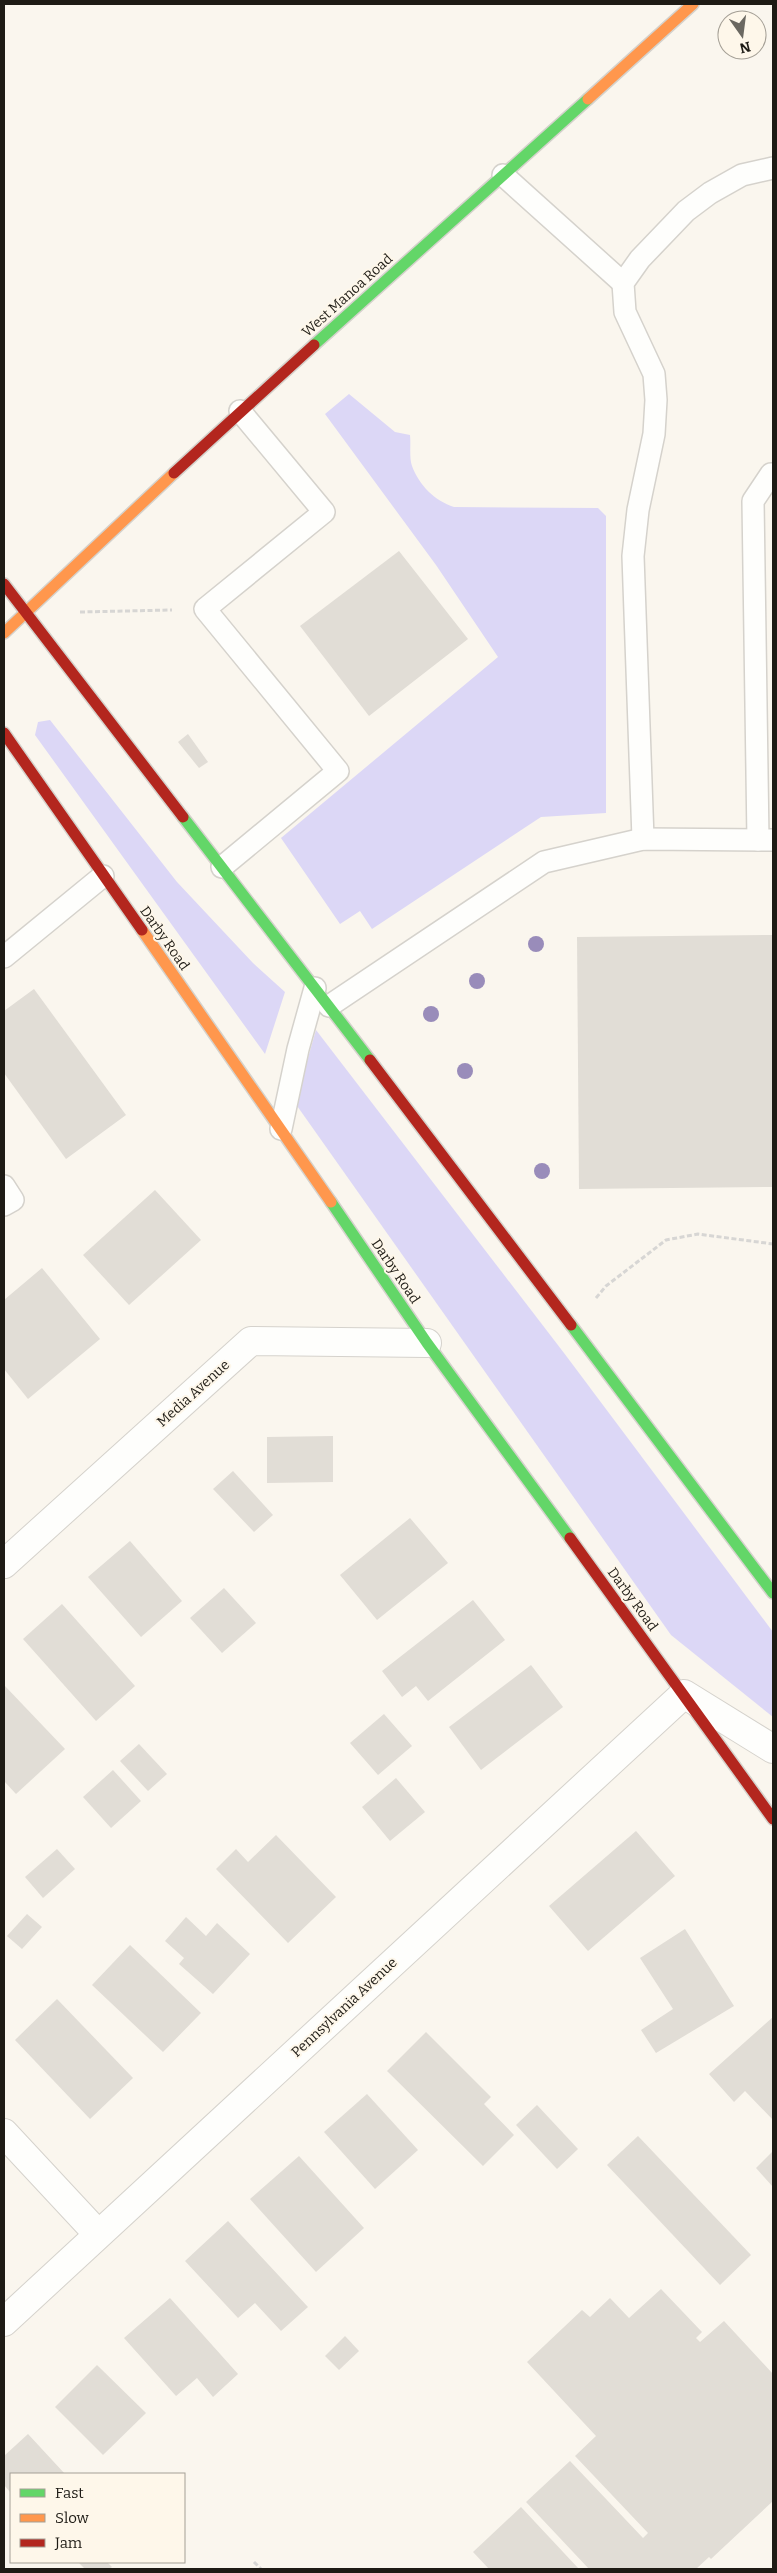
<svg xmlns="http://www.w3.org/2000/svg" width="777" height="2573" font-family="Bitter,serif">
	<rect width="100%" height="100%" fill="#faf6ee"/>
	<!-- green -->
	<g fill="#dcd7f6">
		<path d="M 349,394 L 395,432 L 410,435 C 411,444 409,458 412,466 C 419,485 435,501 454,507 L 598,508 L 606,516 L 606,813 L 541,817 L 372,929 L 360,911 L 340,924 L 281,838 L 498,657 L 436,565 L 325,414 Z"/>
		<polygon points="50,720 177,882 253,963 285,992 265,1054 35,735 38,722"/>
		<polygon points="316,1030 564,1353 773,1632 773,1717 671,1635 295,1103"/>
	</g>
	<!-- building -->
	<g fill="#e1ddd6">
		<polygon points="399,551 468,639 369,716 300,626"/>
		<polygon points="188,734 208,762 199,768 178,742"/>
		<polygon points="773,935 773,1187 579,1189 577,937"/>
		<polygon points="34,989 126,1115 66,1159 4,1073 4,1011"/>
		<polygon points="155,1190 201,1240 129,1305 83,1255"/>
		<polygon points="42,1268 100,1339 28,1399 4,1369 4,1300"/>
		<polygon points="333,1436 333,1482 267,1483 267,1437"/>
		<polygon points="233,1471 273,1515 254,1532 213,1489"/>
		<polygon points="410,1518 448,1563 377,1620 340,1575"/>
		<polygon points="130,1541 182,1601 141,1637 88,1577"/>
		<polygon points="224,1588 256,1623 222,1653 190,1618"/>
		<polygon points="473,1600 505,1640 428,1701 416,1686 402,1697 382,1671"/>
		<polygon points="62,1604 135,1686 96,1721 23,1639"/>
		<polygon points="531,1665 563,1707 481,1770 449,1727"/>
		<polygon points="4,1685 65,1749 16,1794 4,1781"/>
		<polygon points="384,1714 412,1746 378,1775 350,1743"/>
		<polygon points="139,1744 167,1774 148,1791 120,1761"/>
		<polygon points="113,1770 141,1801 111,1828 83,1797"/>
		<polygon points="396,1778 425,1812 390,1841 362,1807"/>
		<polygon points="636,1831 675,1876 588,1951 549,1906"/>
		<polygon points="276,1835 336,1897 288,1943 216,1869 236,1849 248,1862"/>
		<polygon points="57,1849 75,1869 43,1898 25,1877"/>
		<polygon points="27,1914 42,1927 22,1949 7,1936"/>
		<polygon points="186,1917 206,1936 217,1923 250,1954 213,1994 179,1964 184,1958 165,1941"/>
		<polygon points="685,1929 734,2006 656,2053 641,2030 673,2009 640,1958"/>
		<polygon points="130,1945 201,2013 163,2052 92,1985"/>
		<polygon points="57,1999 133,2078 90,2119 15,2040"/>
		<polygon points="773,2017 773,2120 745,2091 734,2102 709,2074"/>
		<polygon points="426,2032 491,2097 484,2104 514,2135 483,2166 387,2071"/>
		<polygon points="367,2094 418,2150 375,2189 324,2132"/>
		<polygon points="537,2105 578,2149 557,2169 516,2125"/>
		<polygon points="638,2136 751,2255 720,2285 607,2165"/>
		<polygon points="773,2151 773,2187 756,2168"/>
		<polygon points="299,2156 364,2228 316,2272 250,2199"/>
		<polygon points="228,2221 308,2307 281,2331 255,2303 238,2318 185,2261"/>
		<polygon points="661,2289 702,2332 696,2338 700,2342 724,2321 773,2374 773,2501 711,2559 709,2557 696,2569 589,2569 526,2502 570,2461 643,2538 648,2533 575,2456 596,2436 527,2362 582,2310 590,2317 610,2298 629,2318"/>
		<polygon points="170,2298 238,2374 213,2397 197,2378 176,2396 124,2338"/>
		<polygon points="345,2336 359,2351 339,2370 325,2356"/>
		<polygon points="97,2365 146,2413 103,2455 55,2407"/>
		<polygon points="28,2434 65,2474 11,2474 11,2493 4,2485 4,2456"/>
		<polygon points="521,2507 579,2569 489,2569 473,2552"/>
		<polygon points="78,2562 107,2562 112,2567 109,2569 85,2569"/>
	</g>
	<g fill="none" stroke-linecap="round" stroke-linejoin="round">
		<defs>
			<g id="lane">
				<polyline points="503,175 623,283"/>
				<polyline points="643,839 633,556 638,510 654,434 656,400 654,374 625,312 623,283 640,259 686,211 710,193 742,175 773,168"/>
				<polyline points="758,840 753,501 771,474 773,474"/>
				<polyline points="222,867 338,771 205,609 324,512 240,411"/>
				<polyline points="4,957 103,876"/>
				<polyline points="329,1006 544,862 643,839 773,840"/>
				<polyline points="281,1129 298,1049 315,988"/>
				<polyline points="4,1186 13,1200 4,1205"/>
			</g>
			<g id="street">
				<polyline points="4,1564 251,1341 427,1343"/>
				<polyline points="4,2133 98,2234"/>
				<polyline points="4,2322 684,1694 773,1749"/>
			</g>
			<g id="fast">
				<polyline points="314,345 588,99"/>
				<polyline points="183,817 370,1060"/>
				<polyline points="331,1202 427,1343 570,1538"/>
				<polyline points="571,1325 773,1593"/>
			</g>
			<g id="slow">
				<polyline points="588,99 693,4"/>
				<polyline points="4,633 174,473"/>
				<polyline points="142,930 331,1202"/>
			</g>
			<g id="jam">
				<polyline points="174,473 314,345"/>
				<polyline points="4,584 183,817"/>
				<polyline points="4,733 142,930"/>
				<polyline points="370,1060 571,1325"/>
				<polyline points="570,1538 773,1819"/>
			</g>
		</defs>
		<!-- lane casing -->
		<use href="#lane" stroke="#d5d2cc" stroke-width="24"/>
		<!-- street casing -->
		<use href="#street" stroke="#d5d2cc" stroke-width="30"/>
		<!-- fast casing -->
		<use href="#fast" stroke="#d5d2cc" stroke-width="14"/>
		<!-- slow casing -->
		<use href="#slow" stroke="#d5d2cc" stroke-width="14"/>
		<!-- jam casing -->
		<use href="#jam" stroke="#d5d2cc" stroke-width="14"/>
		<!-- path -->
		<g stroke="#d7d6d4" stroke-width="3" stroke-dasharray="5 2.5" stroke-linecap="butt">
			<polyline points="80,612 172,610"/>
			<polyline points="596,1298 606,1286 666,1240 698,1234 773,1244"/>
			<polyline points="254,2562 261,2569"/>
		</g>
		<!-- lane -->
		<use href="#lane" stroke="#fefefc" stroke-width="21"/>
		<!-- street -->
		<use href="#street" stroke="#fefefc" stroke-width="28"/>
		<!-- fast -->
		<use href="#fast" stroke="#63d668" stroke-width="11"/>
		<!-- slow -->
		<use href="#slow" stroke="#ff974d" stroke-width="11"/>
		<!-- jam -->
		<use href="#jam" stroke="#b3261e" stroke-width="11"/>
	</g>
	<!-- trees -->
	<g fill="#998cba">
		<circle cx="536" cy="944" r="8"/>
		<circle cx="477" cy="981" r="8"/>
		<circle cx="431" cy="1014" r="8"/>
		<circle cx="465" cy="1071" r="8"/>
		<circle cx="542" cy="1171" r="8"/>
	</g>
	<g text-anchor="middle" stroke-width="4" stroke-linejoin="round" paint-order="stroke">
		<!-- street labels -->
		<g font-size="14" fill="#1e1b15" stroke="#fef7ea">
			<text transform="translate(347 295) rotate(-42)" y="5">West Manoa Road</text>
			<text transform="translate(165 938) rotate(55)" y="5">Darby Road</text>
			<text transform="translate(396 1271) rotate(56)" y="5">Darby Road</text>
			<text transform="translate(193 1393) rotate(-42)" y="5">Media Avenue</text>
			<text transform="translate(633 1599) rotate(54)" y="5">Darby Road</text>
			<text transform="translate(344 2007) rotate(-43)" y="5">Pennsylvania Avenue</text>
		</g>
	</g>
	<!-- border -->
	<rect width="777" height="2573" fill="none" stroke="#1e1b15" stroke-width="10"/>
	<!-- legend -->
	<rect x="10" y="2473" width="175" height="90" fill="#fef7ea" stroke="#a49f95"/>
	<rect x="20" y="2489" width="25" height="8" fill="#63d668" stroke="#a49f95"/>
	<text x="55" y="2498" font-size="15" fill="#1e1b15">Fast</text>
	<rect x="20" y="2514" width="25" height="8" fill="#ff974d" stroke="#a49f95"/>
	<text x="55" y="2523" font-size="15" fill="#1e1b15">Slow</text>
	<rect x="20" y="2539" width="25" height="8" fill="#b3261e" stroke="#a49f95"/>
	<text x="55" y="2548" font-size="15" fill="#1e1b15">Jam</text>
	<!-- north arrow -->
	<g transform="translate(742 35) rotate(166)"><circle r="24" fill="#fef7ea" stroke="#a49f95"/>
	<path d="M0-4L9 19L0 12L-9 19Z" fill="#6b6861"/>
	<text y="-8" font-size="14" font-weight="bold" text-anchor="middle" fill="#1e1b15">N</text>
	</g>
</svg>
